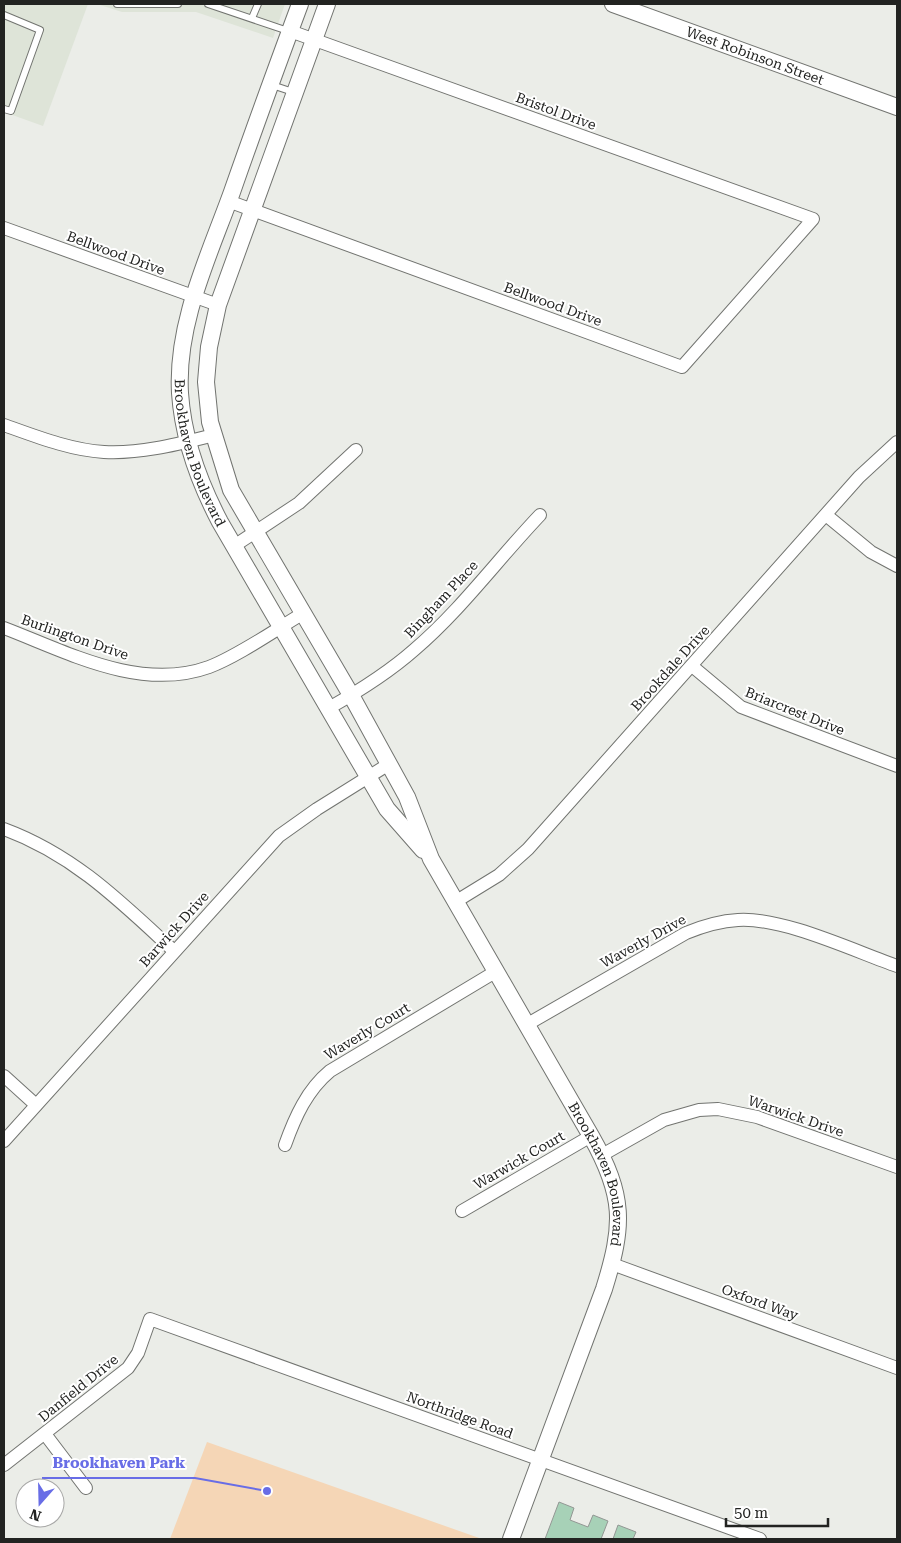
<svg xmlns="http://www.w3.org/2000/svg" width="901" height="1543" font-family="'Roboto Serif',serif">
	<rect width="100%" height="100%" fill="#ebede8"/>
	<!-- built -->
	<g fill="#dee4d8">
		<polygon points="4,4 88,4 43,126 4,112"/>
		<polygon points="97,4 285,4 273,38 196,12 122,12"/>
	</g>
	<!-- green -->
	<polygon fill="#f5d6b6" points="207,1442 482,1539 170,1539"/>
	<!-- building -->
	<g fill="#a7d1b7" stroke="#939794">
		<polygon points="559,1502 574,1508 570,1520 588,1527 593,1515 608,1521 601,1539 545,1539"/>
		<polygon points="618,1525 636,1532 633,1539 613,1539"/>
	</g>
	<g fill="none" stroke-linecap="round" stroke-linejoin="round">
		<defs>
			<g id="lane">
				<polyline points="117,4 178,4"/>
				<polyline points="208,4 288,31"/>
				<polyline points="4,15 40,30 11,111 4,109"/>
				<polyline points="252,18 258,4"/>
				<polyline points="272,85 293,92"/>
			</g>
			<g id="street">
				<polyline points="228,201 682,367 813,219 290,31"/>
				<polyline points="4,228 218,305"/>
				<path d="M 4,425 C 35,436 70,450 104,452 C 141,454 178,444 214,435"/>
				<polyline points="826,515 871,552 897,566"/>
				<polyline points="234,546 299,503 356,450"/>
				<path d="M 4,628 C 67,652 140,692 209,667 C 238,656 275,630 302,614"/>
				<polyline points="692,666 741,707 897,766"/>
				<path d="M 329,708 C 359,691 388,673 414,650 C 461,610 498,559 540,515"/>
				<path d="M 4,829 C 74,855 120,901 174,951"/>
				<polyline points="455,902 499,875 528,849 859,477 897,442"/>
				<path d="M 526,1025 L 686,933 C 703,926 720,921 738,920 C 783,917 854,951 897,966"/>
				<polyline points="4,1076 36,1105"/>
				<polyline points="4,1141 279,836 317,809 389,764"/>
				<path d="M 285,1145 C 295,1117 307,1090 330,1071 L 495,972"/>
				<polyline points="602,1155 664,1120 699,1110 718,1109 757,1117 897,1167"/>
				<polyline points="462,1211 591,1136"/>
				<polyline points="612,1264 897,1368"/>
				<polyline points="45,1434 86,1488"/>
				<polyline points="4,1465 128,1368 138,1353 150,1319 760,1539"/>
			</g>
			<g id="secondary">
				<path id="s1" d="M 300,4 C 277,66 254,129 232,192 C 209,256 176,323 180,393 C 183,439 199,482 220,522 L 387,809 L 423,850"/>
				<path id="s2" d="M 327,4 L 218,305 L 209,347 L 206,382 L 210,422 L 231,490 L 351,695 L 407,797 L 431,859 L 591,1136 C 625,1196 624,1225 604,1289 L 511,1539"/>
				<path id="s3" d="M 613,4 L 897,107"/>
			</g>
		</defs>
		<!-- lane casing -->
		<use href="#lane" stroke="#727470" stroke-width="8"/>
		<!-- street casing -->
		<use href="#street" stroke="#727470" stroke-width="14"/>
		<!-- secondary casing -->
		<use href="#secondary" stroke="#727470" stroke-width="18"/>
		<!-- lane -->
		<use href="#lane" stroke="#fff" stroke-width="6"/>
		<!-- street -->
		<use href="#street" stroke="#fff" stroke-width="12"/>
		<!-- secondary -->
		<use href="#secondary" stroke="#fff" stroke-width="16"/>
	</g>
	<g text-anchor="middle" stroke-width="4" stroke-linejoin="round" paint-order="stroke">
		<!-- street labels -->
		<g font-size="14" fill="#222321" stroke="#fff">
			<text dy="5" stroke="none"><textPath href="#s3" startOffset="151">West Robinson Street</textPath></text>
			<text transform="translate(556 111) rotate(20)" y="5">Bristol Drive</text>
			<text transform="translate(116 253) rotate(20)" y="5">Bellwood Drive</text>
			<text transform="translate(553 304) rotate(20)" y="5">Bellwood Drive</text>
			<text dy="5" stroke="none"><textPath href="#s1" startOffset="472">Brookhaven Boulevard</textPath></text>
			<text transform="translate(441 599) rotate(-47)" y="5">Bingham Place</text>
			<text transform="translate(75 637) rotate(19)" y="5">Burlington Drive</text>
			<text transform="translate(670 668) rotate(-48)" y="5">Brookdale Drive</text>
			<text transform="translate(795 711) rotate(22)" y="5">Briarcrest Drive</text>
			<text transform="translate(174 929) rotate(-48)" y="5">Barwick Drive</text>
			<text transform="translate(643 941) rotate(-29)" y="5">Waverly Drive</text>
			<text transform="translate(367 1031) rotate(-31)" y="5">Waverly Court</text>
			<text transform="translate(796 1116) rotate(19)" y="5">Warwick Drive</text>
			<text transform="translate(519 1160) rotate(-30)" y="5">Warwick Court</text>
			<text dy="5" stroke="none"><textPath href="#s2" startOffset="1289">Brookhaven Boulevard</textPath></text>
			<text transform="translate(760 1302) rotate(20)" y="5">Oxford Way</text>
			<text transform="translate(78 1388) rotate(-39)" y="5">Danfield Drive</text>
			<text transform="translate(460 1415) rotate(20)" y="5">Northridge Road</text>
		</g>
	</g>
	<!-- callouts -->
	<path fill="none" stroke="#686de6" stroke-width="2" d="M267 1491L195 1478H42"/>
	<circle fill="#686de6" stroke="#fff" stroke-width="2" cx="267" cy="1491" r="5"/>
	<g font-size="15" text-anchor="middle" font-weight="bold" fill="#686de6" stroke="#fff" stroke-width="4" stroke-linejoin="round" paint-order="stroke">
		<text x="119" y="1468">Brookhaven Park</text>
	</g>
	<!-- border -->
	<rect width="901" height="1543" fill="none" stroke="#222321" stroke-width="10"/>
	<!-- north arrow -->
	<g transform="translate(40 1503) rotate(200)"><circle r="24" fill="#ffffff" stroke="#a7a7a6"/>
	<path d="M0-4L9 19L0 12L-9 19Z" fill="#686de6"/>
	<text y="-8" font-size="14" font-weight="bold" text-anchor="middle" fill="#222321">N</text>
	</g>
	<!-- scale -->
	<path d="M726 1518v8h102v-8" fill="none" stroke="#222321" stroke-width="2.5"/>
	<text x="734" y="1518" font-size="15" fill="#222321" stroke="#ffffff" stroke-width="4" paint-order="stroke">50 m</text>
</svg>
